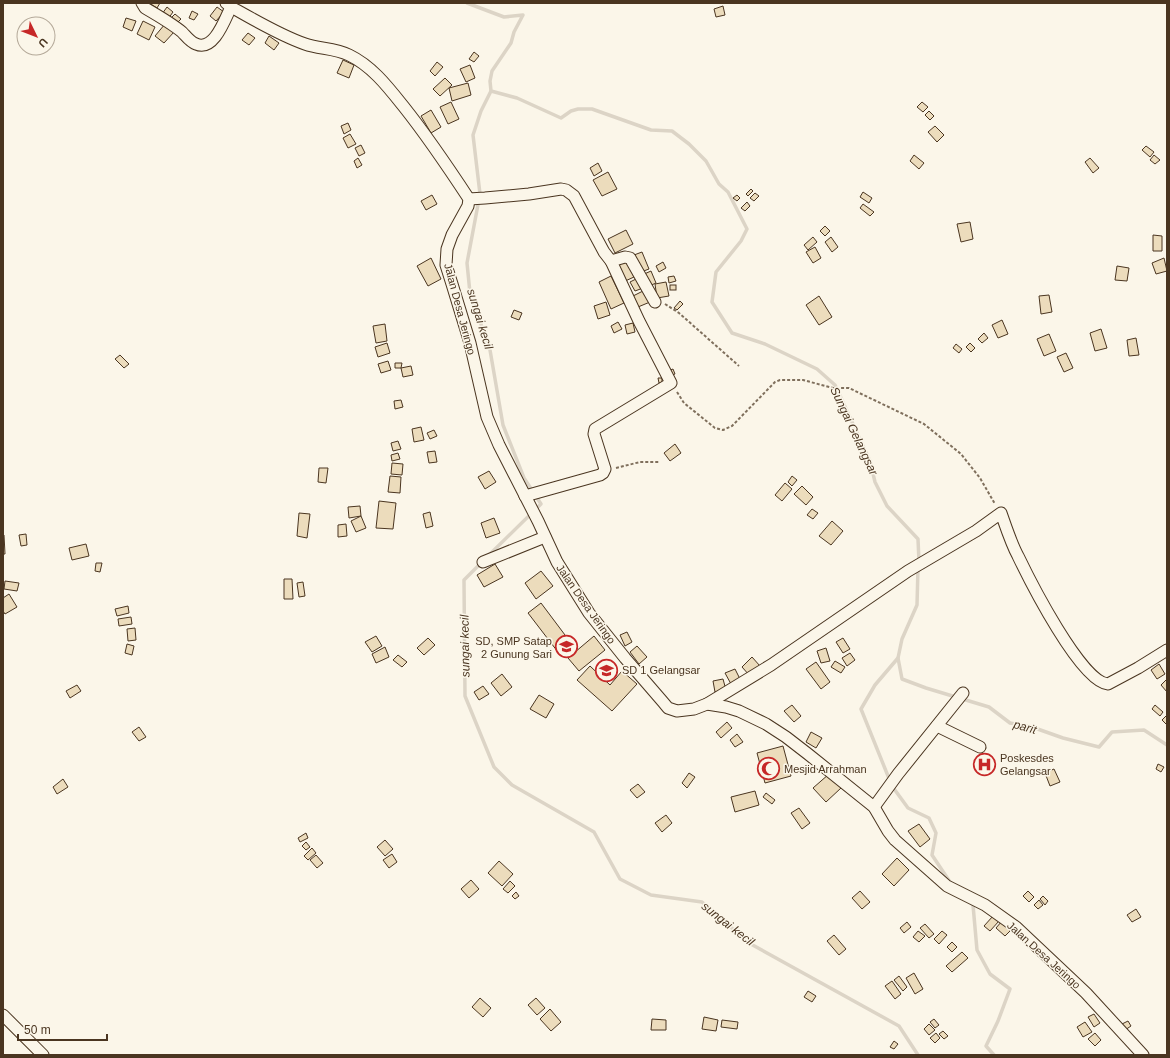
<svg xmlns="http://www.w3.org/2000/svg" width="1170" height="1058" font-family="Arial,sans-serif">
	<rect width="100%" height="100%" fill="#fbf6e9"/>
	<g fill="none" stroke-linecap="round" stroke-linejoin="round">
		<!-- stream -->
		<g stroke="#dcd4c6" stroke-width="3.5">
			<polyline points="467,3 504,17 523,15 514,32 511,43 492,71 490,81 491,91 517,98 561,118 571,111 578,109 592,109 651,130 672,131 689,144 706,161 719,184 728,192 747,229 741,241 716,272 712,302 732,333 765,344 817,369 835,385 870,461 875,482 887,506 918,539 919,562"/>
			<polyline points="489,555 541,504 524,478 503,425 490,350 470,293 467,263 480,194 473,135 481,111 491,91"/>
			<polyline points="482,562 464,580 465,696 494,767 512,785 594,832 620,879 651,895 702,902 749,943 899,1026 918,1055"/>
			<polyline points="898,658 902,679 926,688 989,707 1010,723 1032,727 1063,738 1099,747 1112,732 1144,730 1167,745"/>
			<polyline points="890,781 861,709 875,685 898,658 902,639 917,605 918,568"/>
			<polyline points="892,786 908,808 929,818 936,833 932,855 950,882"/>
			<polyline points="971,903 973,905 977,950 990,974 1010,989 998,1021 986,1046 994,1055"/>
		</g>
	</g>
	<!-- building -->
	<g fill="#ecdcbc" stroke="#4a3520">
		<polygon points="149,3 160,3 157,8"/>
		<polygon points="723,6 725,15 716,17 714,9"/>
		<polygon points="167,7 173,12 168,19 162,14"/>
		<polygon points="217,7 224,12 216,21 210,16"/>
		<polygon points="192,11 198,14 194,20 189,18"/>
		<polygon points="175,14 181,19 175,25 169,20"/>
		<polygon points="126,18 136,21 132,31 123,27"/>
		<polygon points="143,21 155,27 149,40 137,34"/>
		<polygon points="165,24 174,32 164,43 155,36"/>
		<polygon points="248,33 255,38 249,45 242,40"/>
		<polygon points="269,36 279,43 274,50 265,43"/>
		<polygon points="474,52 479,56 474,62 469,59"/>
		<polygon points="343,60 354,65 349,78 337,73"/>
		<polygon points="437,62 443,67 435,76 430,71"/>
		<polygon points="470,65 475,78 466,82 460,69"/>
		<polygon points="445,78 452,85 440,96 433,89"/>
		<polygon points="468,83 471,95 452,101 449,88"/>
		<polygon points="451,102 459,119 448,124 440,107"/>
		<polygon points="922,102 928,107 923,112 917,107"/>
		<polygon points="431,110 441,127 431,133 421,116"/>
		<polygon points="929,111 934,116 930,120 925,115"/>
		<polygon points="348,123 351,130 344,134 341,126"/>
		<polygon points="935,126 944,135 937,142 928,132"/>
		<polygon points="350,134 356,144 348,148 343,138"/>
		<polygon points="361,145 365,153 359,156 355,148"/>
		<polygon points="1146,146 1154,152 1150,157 1142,150"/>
		<polygon points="914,155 924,163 919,169 910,161"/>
		<polygon points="1154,155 1160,160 1155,164 1150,160"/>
		<polygon points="358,158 362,165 357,168 354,161"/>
		<polygon points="1090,158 1099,168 1093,173 1085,162"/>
		<polygon points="598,163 602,171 594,176 590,168"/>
		<polygon points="608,172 617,189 602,196 593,180"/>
		<polygon points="751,189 753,191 748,196 746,194"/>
		<polygon points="863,192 872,198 869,203 860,197"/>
		<polygon points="755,193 759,196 754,201 750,198"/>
		<polygon points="432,195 437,204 426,210 421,201"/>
		<polygon points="737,195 740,198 737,201 733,198"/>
		<polygon points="747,202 750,206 745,211 741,208"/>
		<polygon points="863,204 874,212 870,216 860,208"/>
		<polygon points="970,222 973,239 961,242 957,224"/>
		<polygon points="825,226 830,231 825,236 820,231"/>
		<polygon points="626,230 633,244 615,253 608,239"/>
		<polygon points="1153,235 1162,236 1162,251 1153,251"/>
		<polygon points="813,237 817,242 808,250 804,245"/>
		<polygon points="831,237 838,247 832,252 825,242"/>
		<polygon points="815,247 821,258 813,263 806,252"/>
		<polygon points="642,252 649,269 641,272 634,255"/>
		<polygon points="431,258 441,279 428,286 417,266"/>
		<polygon points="1164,258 1167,271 1156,274 1152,263"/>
		<polygon points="627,261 634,277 623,282 615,266"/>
		<polygon points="663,262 666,268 659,272 656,266"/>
		<polygon points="1117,266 1129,268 1127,281 1115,280"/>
		<polygon points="651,271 656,283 647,287 642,275"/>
		<polygon points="611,276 624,303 611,309 599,282"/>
		<polygon points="674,276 676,281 669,283 668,277"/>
		<polygon points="638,278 643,288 635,291 630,282"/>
		<polygon points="666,282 669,296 657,298 655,284"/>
		<rect x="670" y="285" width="6" height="5"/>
		<polygon points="645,290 650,302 638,307 633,296"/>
		<polygon points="1049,295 1052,312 1041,314 1039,296"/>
		<polygon points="819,296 832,317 819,325 806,305"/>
		<polygon points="680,301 683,304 677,310 674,308"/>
		<polygon points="606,302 610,315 598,319 594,306"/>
		<polygon points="514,310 522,313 519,320 511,317"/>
		<polygon points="1002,320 1008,334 998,338 992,325"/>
		<polygon points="618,322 622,329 614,333 611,326"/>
		<polygon points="633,323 635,332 627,334 625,325"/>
		<polygon points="385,324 387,341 376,343 373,326"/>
		<polygon points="1101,329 1107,348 1095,351 1090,333"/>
		<polygon points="984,333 988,338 982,343 978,339"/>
		<polygon points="1049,334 1056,351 1044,356 1037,339"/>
		<polygon points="1136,338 1139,355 1129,356 1127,340"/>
		<polygon points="387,343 390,353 378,357 375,347"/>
		<polygon points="970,343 975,348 971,352 966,347"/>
		<polygon points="956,344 962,349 959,353 953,348"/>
		<polygon points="1066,353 1073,368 1064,372 1057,357"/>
		<polygon points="120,355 129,364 124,368 115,359"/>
		<polygon points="388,361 391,370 381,373 378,364"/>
		<polygon points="395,363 402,363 401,368 395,368"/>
		<polygon points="411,366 413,375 403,377 401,368"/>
		<polygon points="673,369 675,374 670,376 668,371"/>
		<polygon points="658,378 662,378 662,383 659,383"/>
		<polygon points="401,400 403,407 395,409 394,401"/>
		<polygon points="421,427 424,440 414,442 412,429"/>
		<polygon points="434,430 437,436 430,439 427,433"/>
		<polygon points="398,441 401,449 393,451 391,443"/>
		<polygon points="675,444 681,453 670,461 664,453"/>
		<polygon points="435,451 437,462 429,463 427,452"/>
		<polygon points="398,453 400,459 392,461 391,455"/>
		<polygon points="392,463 403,464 402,475 391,474"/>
		<polygon points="319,468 328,468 326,483 318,482"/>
		<polygon points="489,471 496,482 485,489 478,477"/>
		<polygon points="390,476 401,477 400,493 388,492"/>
		<polygon points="792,476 797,480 792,486 788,482"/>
		<polygon points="785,483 792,489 782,501 775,495"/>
		<polygon points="802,486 813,497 806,505 794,494"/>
		<polygon points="379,501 396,503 393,529 376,528"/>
		<polygon points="360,506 361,516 349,518 348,507"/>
		<polygon points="812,509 818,513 813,519 807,515"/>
		<polygon points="430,512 433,526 426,528 423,514"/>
		<polygon points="299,513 310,514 307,538 297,536"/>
		<polygon points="361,516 366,528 356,532 351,521"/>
		<polygon points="494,518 500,533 486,538 481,523"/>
		<polygon points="832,521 843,531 831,545 819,536"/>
		<polygon points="346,524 347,536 338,537 338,525"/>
		<polygon points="26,534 27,545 21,546 19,535"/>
		<polygon points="4,535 5,554 3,554 3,536"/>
		<polygon points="86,544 89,556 72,560 69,548"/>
		<polygon points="96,563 102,563 100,572 95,571"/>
		<polygon points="495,564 503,577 484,587 477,575"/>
		<polygon points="541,571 553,586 536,599 525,583"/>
		<polygon points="284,579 292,579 293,599 284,599"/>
		<polygon points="5,581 19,583 17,591 4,589"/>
		<polygon points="303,582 305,596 299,597 297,583"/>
		<polygon points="9,594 17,607 5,614 3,611 3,598"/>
		<polygon points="541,603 574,647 561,656 528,613"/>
		<polygon points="128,606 129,613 117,616 115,609"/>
		<polygon points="131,617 132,624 119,626 118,619"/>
		<polygon points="135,628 136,640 128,641 127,629"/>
		<polygon points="627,632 632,642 625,646 620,635"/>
		<polygon points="376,636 382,646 372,652 365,642"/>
		<polygon points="594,636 605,650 579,671 568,658"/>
		<polygon points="428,638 435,645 424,655 417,648"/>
		<polygon points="843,638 850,649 843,653 836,642"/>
		<polygon points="127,644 134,646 132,655 125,653"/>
		<polygon points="637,646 647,657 639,664 630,652"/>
		<polygon points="385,647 389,657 376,663 372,654"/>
		<polygon points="826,648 830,661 821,663 817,651"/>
		<polygon points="850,653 855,660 847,666 842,658"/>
		<polygon points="398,655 407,662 402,667 393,660"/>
		<polygon points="752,657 760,666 750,676 742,667"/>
		<polygon points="835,661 845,667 841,673 831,667"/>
		<polygon points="816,662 830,682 821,689 806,669"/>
		<polygon points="1159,664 1165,674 1157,679 1151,670"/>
		<polygon points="590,666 610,685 622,671 637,684 612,711 577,680"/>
		<polygon points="735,669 740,679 731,684 725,673"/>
		<polygon points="502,674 512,687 501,696 491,683"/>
		<polygon points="723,679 726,690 715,692 713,681"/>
		<polygon points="1167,679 1167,692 1161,685"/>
		<polygon points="77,685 81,691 70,698 66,691"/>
		<polygon points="483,686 489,694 479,700 474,692"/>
		<polygon points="539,695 554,704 546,718 530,709"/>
		<polygon points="792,705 801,716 794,722 784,711"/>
		<polygon points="1155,705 1163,712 1160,716 1152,709"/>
		<polygon points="1167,715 1167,725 1162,720"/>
		<polygon points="727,722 732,728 721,738 716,732"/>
		<polygon points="139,727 146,737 139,741 132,732"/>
		<polygon points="811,732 822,738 816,748 806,742"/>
		<polygon points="737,734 743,742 735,747 730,740"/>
		<polygon points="783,746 791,776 765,783 757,753"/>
		<polygon points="1158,764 1164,767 1161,772 1156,769"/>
		<polygon points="1054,769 1060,782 1050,786 1045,773"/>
		<polygon points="689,773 695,777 687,788 682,783"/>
		<polygon points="829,774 841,788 826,802 813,788"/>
		<polygon points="63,779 68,787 57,794 53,787"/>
		<polygon points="638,784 645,792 637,798 630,790"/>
		<polygon points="755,791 759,805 735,812 731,797"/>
		<polygon points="766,793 775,800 772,804 763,797"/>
		<polygon points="799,808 810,823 802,829 791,813"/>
		<polygon points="666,815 672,823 662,832 655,823"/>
		<polygon points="919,824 930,839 920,847 908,831"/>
		<polygon points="306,833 308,838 300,842 298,838"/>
		<polygon points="385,840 393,849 385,856 377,847"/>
		<polygon points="306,842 310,847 306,850 302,846"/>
		<polygon points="312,848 316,853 308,860 304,856"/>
		<polygon points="392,854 397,862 389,868 383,860"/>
		<polygon points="316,855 323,863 317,868 310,860"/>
		<polygon points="897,858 909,870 894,886 882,874"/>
		<polygon points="499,861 513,874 502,886 488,873"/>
		<polygon points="471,880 479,889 469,898 461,889"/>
		<polygon points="510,881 515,886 508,893 503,889"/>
		<polygon points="860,891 870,902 862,909 852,898"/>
		<polygon points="1028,891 1034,897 1029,902 1023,896"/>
		<polygon points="516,892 519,896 515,899 512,896"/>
		<polygon points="1043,896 1048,901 1045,905 1040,899"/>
		<polygon points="1039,900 1043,905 1038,909 1034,905"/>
		<polygon points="1136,909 1141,917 1132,922 1127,915"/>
		<polygon points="993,916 999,921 990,931 984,926"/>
		<polygon points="1002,921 1012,929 1005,936 996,928"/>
		<polygon points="907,922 911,927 904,933 900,928"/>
		<polygon points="925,924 934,934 929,938 920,928"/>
		<polygon points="918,931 925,936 919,942 913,937"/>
		<polygon points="942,931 947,935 939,944 934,939"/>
		<polygon points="834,935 846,949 839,955 827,941"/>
		<polygon points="952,942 957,947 952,952 947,947"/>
		<polygon points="962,952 968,958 952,972 946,966"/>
		<polygon points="914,973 923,989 915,994 906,978"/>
		<polygon points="899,976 907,987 903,991 894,980"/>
		<polygon points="892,981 901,994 895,999 885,986"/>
		<polygon points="808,991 816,996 812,1002 804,997"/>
		<polygon points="480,998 491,1008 483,1017 472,1007"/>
		<polygon points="536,998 545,1008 537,1015 528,1005"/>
		<polygon points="550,1009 561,1022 551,1031 540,1019"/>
		<polygon points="1094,1014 1100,1023 1094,1027 1088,1017"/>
		<polygon points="704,1017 718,1020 716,1031 702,1029"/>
		<polygon points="652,1019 666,1020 666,1030 651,1030"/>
		<polygon points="934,1019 939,1025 935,1028 930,1022"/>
		<polygon points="722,1020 738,1022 737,1029 721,1027"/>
		<polygon points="1128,1021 1131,1026 1125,1030 1122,1024"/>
		<polygon points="1085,1022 1092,1032 1083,1037 1077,1027"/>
		<polygon points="929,1024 935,1030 929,1035 924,1029"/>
		<polygon points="943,1031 948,1036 944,1039 939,1034"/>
		<polygon points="936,1033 940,1038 935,1043 930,1038"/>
		<polygon points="1095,1033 1101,1040 1095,1046 1088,1039"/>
		<polygon points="894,1041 898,1044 894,1049 890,1047"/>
	</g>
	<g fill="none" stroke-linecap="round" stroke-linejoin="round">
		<defs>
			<g id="minor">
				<path d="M 142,3 L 145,8 C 157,15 171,23 182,32 C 186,36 190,42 196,44 C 214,52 225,19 231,7"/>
				<path d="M 226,3 L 231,7 C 255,20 279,35 305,44 C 319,49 335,48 349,55 C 372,66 388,87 404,107 C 427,136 448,167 469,199 L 468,206 L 452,235 L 447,249 L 446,265 L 452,284 L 470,343 L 487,417 L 499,445 L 538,521 L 557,562 L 589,613 L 625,658 L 663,702 L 668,708 L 677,711 L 694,709 L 707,704 L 726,707 L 739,711 L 766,724 L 786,737 L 808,754 L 874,807 L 888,831 L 895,840 L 947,886 L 985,905 L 1016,927 L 1086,993 L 1143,1055"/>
				<polyline points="469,199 485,198 529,194 561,189 566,190 574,196 604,252 611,261 639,321 671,383 595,429 594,434 605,469 603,473 600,475 525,496"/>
				<polyline points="611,261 625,257 630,258 655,302"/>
				<polyline points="483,562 545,537"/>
				<path d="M 707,704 L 771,665 L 908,571 L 976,531 L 1001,513 C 1006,527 1011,543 1018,556 C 1030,581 1081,682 1108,684 L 1138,668 L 1167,650"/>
				<polyline points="937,726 980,747"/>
				<polyline points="874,807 898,774 963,693"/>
				<polyline points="3,1015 43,1055"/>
			</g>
		</defs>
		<!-- minor casing -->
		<use href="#minor" stroke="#4a3520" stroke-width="13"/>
		<!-- path -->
		<g stroke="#7f6f5c" stroke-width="2" stroke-dasharray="3 2" stroke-linecap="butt">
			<polyline points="665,304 679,313 739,366"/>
			<polyline points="677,392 684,403 715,428 723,430 732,426 775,382 780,380 803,380 833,388 849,388 924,424 961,454 980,478 995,504"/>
			<polyline points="616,468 640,462 660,462"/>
		</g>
		<!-- minor -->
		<use href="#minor" stroke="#fbf6e9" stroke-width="11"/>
	</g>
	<!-- icons -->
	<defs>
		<symbol id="school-ring" viewBox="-11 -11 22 22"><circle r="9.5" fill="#fbf6e9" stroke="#c62828" stroke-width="1.5"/><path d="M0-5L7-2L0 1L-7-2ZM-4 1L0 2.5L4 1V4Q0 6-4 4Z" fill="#c62828"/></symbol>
		<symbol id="hospital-ring" viewBox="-11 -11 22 22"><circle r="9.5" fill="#fbf6e9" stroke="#c62828" stroke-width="1.5"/><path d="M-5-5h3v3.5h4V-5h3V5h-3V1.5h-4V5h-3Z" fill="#c62828"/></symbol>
		<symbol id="mosque-ring" viewBox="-11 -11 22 22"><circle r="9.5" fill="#fbf6e9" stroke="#c62828" stroke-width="1.5"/><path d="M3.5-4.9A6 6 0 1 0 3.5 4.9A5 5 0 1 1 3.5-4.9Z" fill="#c62828"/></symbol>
	</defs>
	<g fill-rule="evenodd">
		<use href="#school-ring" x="554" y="634" width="25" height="25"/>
		<use href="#school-ring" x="594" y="658" width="25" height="25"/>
		<use href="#hospital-ring" x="972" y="752" width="25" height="25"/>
		<use href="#mosque-ring" x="756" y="756" width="25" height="25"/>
	</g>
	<g text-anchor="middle" stroke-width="3" stroke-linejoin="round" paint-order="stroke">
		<!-- street labels -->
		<g font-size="11" fill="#4a3520" stroke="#fbf6e9">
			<text transform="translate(460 309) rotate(75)" y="4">Jalan Desa Jeringo</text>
			<text transform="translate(586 604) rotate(55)" y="4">Jalan Desa Jeringo</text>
			<text transform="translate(1044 955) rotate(42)" y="4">Jalan Desa Jeringo</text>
		</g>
		<!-- poi labels -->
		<g font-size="11" fill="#4a3520" stroke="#fbf6e9" text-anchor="start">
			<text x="552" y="645" text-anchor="end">SD, SMP Satap<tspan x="552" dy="13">2 Gunung Sari</tspan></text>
			<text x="622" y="674">SD 1 Gelangsar</text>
			<text x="1000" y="762">Poskesdes<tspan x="1000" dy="13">Gelangsar</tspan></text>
			<text x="784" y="773">Mesjid Arrahman</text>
		</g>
		<!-- water labels -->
		<g font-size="12" font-style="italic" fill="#4a3520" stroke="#fbf6e9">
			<text transform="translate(480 319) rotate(73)" y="4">sungai kecil</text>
			<text transform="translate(854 431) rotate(65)" y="4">Sungai Gelangsar</text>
			<text transform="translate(465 646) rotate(-91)" y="4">sungai kecil</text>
			<text transform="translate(1025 727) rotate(16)" y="4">parit</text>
			<text transform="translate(728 924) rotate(38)" y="4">sungai kecil</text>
		</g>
	</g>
	<!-- border -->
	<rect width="1170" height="1058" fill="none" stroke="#4a3520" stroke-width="8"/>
	<!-- north arrow -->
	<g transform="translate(36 36) rotate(133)"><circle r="19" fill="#fbf6e9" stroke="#b4a999"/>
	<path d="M0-3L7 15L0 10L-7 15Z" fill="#c62828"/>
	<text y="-6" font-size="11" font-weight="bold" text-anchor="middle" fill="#4a3520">U</text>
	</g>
	<!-- scale -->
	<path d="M18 1034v6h89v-6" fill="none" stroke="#4a3520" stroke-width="2"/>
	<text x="24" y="1034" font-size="12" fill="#4a3520" stroke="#fbf6e9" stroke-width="3" paint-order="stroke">50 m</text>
</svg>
